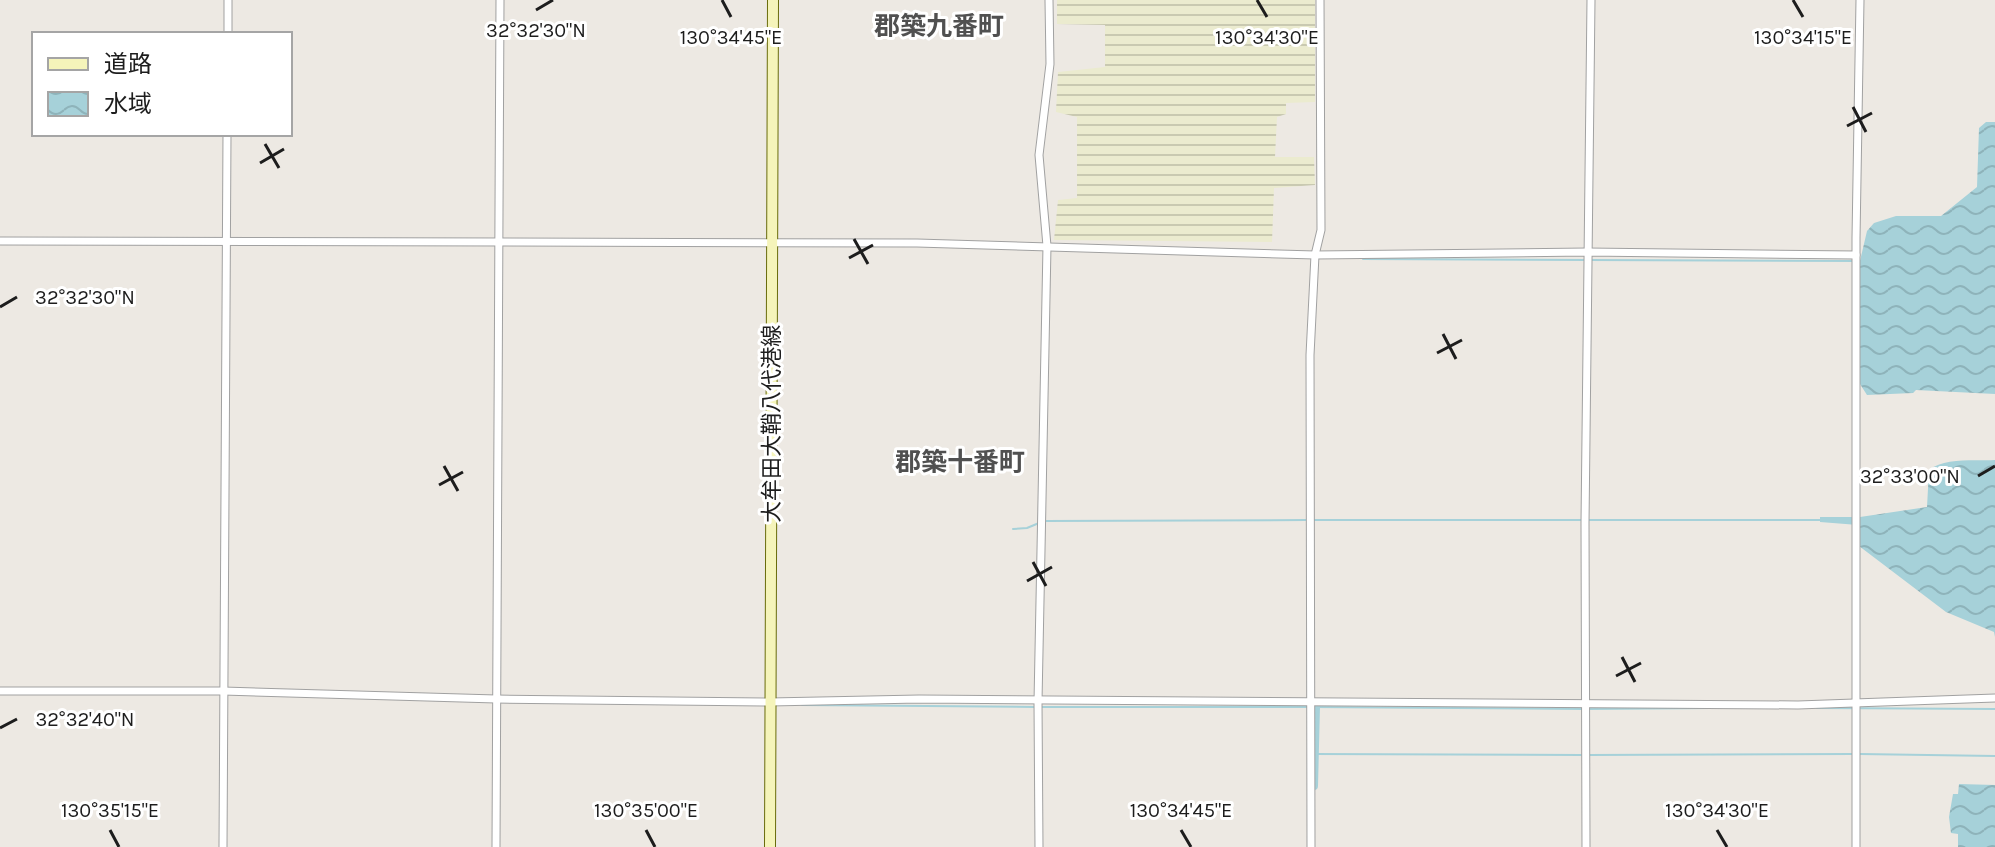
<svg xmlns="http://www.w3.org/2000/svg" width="1995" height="847" font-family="Karla,'Noto Sans JP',sans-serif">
	<defs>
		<pattern id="farmland-rules" width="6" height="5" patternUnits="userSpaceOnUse" patternTransform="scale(2)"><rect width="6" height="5" fill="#ebebcf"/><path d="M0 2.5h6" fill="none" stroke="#c9c9b1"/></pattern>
		<pattern id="water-waves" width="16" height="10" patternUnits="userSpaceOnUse" patternTransform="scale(2)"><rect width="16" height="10" fill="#a6d1d9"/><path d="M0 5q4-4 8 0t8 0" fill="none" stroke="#8eb3ba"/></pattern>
	</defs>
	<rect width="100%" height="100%" fill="#ede9e3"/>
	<!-- farmland -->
	<polygon fill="url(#farmland-rules)" points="1057,0 1315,0 1315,102 1286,103 1286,114 1277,117 1275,157 1314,157 1315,185 1274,188 1272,242 1054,240 1058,200 1077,198 1077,117 1056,112 1058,72 1105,67 1105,25 1057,24"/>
	<!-- water -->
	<g fill="url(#water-waves)">
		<polygon points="1986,122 1995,122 1995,394 1916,390 1913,393 1867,395 1860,384 1860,261 1867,231 1874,223 1896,216 1941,216 1977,187 1979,128"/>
		<path d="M 1995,460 L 1995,637 L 1994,632 L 1946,612 L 1859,546 L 1858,525 L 1820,522 L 1820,517 L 1860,517 L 1927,507 L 1929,470 C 1945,457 1976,461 1995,460 Z"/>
		<polygon points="1959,784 1995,785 1995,847 1958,847 1958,834 1951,833 1949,817 1953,794 1958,794"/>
	</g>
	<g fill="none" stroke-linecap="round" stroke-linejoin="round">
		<!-- stream -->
		<g stroke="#a6d1d9" stroke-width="2">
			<polyline points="1363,259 1860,261"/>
			<polyline points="1313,520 1582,520"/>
			<polyline points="1589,520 1822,520"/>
			<polyline points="1045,521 1306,520"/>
			<polyline points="1013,529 1027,528 1039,523"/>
			<polyline points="802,705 1035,707"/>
			<polyline points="1041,707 1307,707"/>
			<polyline points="1313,707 1583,709"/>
			<polyline points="1817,708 1995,709"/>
			<polyline points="1589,709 1711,708"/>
			<polyline points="1314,754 1581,755"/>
			<polyline points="1860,754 1995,756"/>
			<polyline points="1588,755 1853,754"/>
		</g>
		<!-- canal -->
		<polyline stroke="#a6d1d9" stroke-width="8" points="1314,786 1316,707"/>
		<defs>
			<g id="minor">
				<polyline points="228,34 228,0"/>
				<polyline points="0,241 917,243 1315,255 1587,252 1856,255"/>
				<polyline points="0,691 223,691 496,699 770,702 919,699 1798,705 1995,698"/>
				<polyline points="223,847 227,134"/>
				<polyline points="496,847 500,0"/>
				<polyline points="1039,847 1038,702 1047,246 1039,155 1050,64 1049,0"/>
				<polyline points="1311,847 1310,355 1315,255 1321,230 1320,0"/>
				<polyline points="1586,847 1585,523 1591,0"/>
				<polyline points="1856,847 1856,238 1860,0"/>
			</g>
			<polyline id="secondary" points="770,847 773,0"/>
		</defs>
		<!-- minor casing -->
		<use href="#minor" stroke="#a1a1a1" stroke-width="9"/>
		<!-- secondary casing -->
		<use href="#secondary" stroke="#696c0b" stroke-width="12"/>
		<!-- minor -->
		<use href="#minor" stroke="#fff" stroke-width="7"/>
		<!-- secondary -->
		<use href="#secondary" stroke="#f5f4ba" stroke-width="10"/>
	</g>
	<!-- ticks -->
	<path fill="none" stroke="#1d1d1d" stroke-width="3" d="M 722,0 L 731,17M 1257,0 L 1267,17M 1793,0 L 1803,17M 536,10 L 553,0M 1853,107 L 1866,132M 1847,126 L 1872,113M 265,144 L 279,168M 260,163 L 284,149M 854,239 L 868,264M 849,258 L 873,245M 0,307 L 17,297M 1443,334 L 1456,359M 1437,353 L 1462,340M 444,466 L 458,491M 1978,476 L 1995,466M 439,485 L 463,472M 1033,562 L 1046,586M 1027,581 L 1052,567M 1622,657 L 1635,682M 1616,676 L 1641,663M 0,728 L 17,719M 110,830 L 119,847M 646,830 L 655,847M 1181,830 L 1191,847M 1717,830 L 1727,847"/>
	<g text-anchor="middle" stroke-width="6" stroke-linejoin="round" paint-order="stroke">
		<!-- street labels -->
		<g font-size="22" fill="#1d1d1d" stroke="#fff">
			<text transform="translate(771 424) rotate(-90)" y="8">大牟田大鞘八代港線</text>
		</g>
		<!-- quarter labels -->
		<g font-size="26" font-weight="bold" fill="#505050" stroke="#fff">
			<text x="939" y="35">郡築九番町</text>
			<text x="960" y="471">郡築十番町</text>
		</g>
	</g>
	<g font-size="20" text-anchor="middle" fill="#1d1d1d" stroke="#fff" stroke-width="6" stroke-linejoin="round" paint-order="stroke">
		<text x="536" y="37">32°32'30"N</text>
		<text x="731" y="44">130°34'45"E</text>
		<text x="1267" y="44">130°34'30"E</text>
		<text x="1803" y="44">130°34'15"E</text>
		<text x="85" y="304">32°32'30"N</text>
		<text x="1910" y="483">32°33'00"N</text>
		<text x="85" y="726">32°32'40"N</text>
		<text x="110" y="817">130°35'15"E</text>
		<text x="646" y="817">130°35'00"E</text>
		<text x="1181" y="817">130°34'45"E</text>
		<text x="1717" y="817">130°34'30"E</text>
	</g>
	<!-- legend -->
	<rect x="32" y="32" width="260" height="104" fill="#ffffff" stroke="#a5a5a5" stroke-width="2"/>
	<rect x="48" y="58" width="40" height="12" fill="#f5f4ba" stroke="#a5a5a5" stroke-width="2"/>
	<text x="104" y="72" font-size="24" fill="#1d1d1d">道路</text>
	<rect x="48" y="92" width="40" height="24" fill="url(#water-waves)" stroke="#a5a5a5" stroke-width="2"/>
	<text x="104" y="112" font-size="24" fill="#1d1d1d">水域</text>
</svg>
